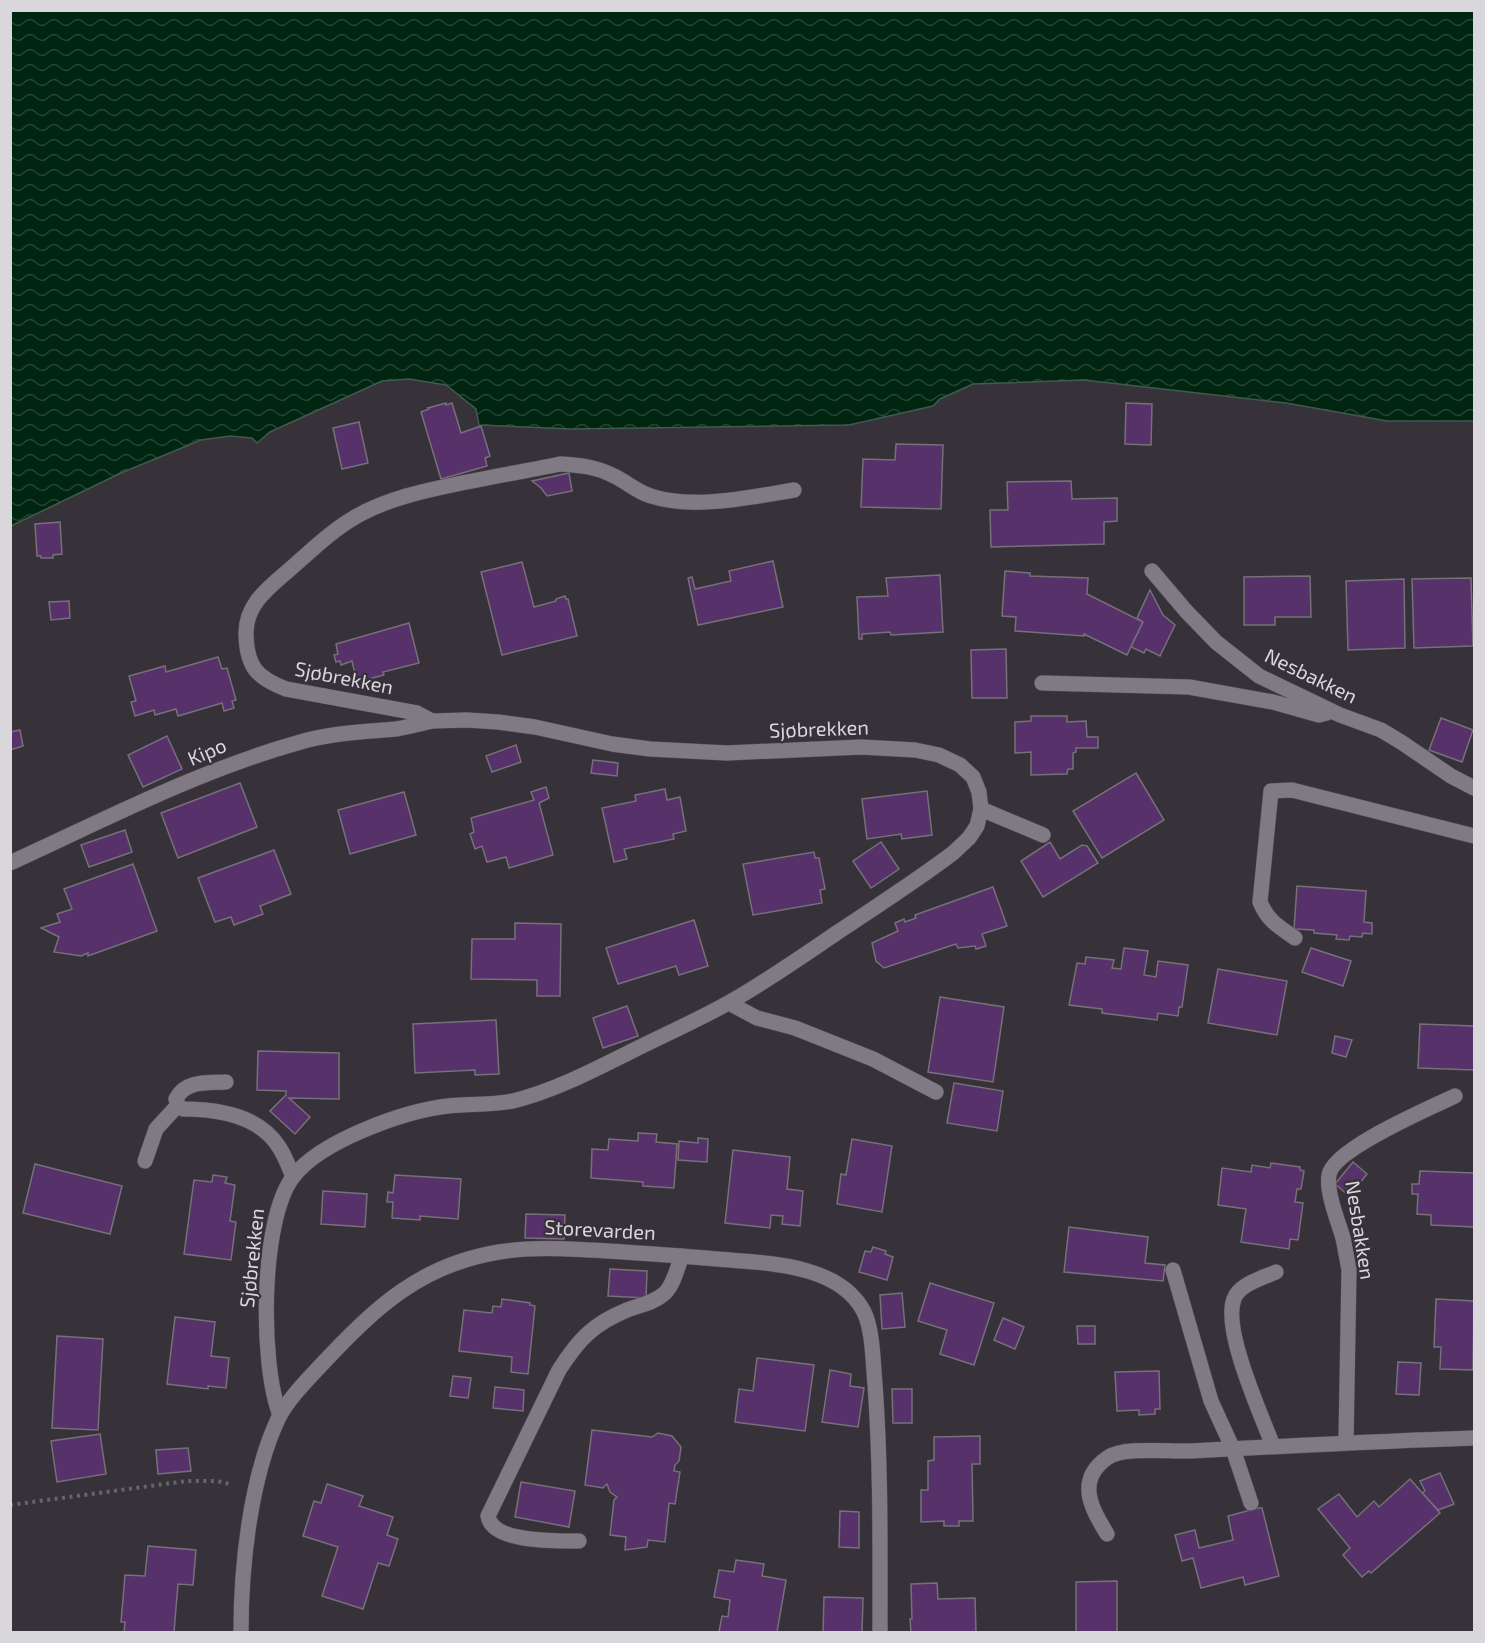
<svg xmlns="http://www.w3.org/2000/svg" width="1485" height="1643" font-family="'Exo 2',sans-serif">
	<defs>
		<pattern id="water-waves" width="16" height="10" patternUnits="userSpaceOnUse" patternTransform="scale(1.5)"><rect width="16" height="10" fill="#002510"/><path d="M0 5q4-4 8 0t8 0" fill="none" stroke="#254432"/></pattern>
	</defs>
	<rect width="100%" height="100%" fill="#37323a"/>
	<!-- water -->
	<polygon fill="url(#water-waves)" stroke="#415a4d" stroke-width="1.5" points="11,10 1474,11 1474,421 1387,421 1286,403 1084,380 973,384 940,399 933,406 849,425 571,429 479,425 476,409 446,385 409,379 382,381 270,432 257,443 252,438 230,436 201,440 121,473 11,526"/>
	<!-- building -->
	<g fill="#56316a" stroke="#767079" stroke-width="1.5">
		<polygon points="446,403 446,405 452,403 461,433 481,426 490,456 485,458 487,466 441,479 421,412 429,409 428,408"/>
		<polygon points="1126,403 1152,404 1151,445 1125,444"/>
		<polygon points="359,422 368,463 342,469 333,428"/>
		<polygon points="896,444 943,445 941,509 861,507 863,459 895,460"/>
		<polygon points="569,473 572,491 547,496 541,488 532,481"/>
		<polygon points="1071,481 1072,499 1117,498 1117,521 1104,522 1104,544 991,547 990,510 1008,510 1007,482"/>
		<polygon points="60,522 62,554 53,555 53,558 41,558 41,556 37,556 35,524"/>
		<polygon points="773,561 783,607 698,625 688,578 692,577 695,589 731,581 729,571"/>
		<polygon points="522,562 534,607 556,601 556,599 565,596 566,599 568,599 577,636 502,655 481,572"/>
		<polygon points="1005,571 1030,573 1030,576 1088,578 1087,594 1143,622 1127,655 1084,634 1084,636 1015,631 1016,617 1002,616"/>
		<polygon points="940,575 943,632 891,635 890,632 862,634 862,639 859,639 857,597 888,596 886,578"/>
		<polygon points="1310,576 1311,617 1275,617 1275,625 1244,625 1244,577"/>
		<polygon points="1471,578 1473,646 1414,648 1412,579"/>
		<polygon points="1404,579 1405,648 1348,650 1346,581"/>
		<polygon points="1150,590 1163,615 1175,625 1160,656 1146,649 1144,653 1131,647 1143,622 1137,618"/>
		<polygon points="69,601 70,618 51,620 49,602"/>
		<polygon points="409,623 419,663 383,672 384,675 357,682 352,661 341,665 340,661 336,662 334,655 338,654 336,644"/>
		<polygon points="1006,649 1007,698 972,698 971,650"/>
		<polygon points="218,657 222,669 227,668 236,700 232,701 234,708 224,711 222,703 178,716 176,709 155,715 154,710 135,716 131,702 136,701 129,676 165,666 166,672"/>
		<polygon points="1031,716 1067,716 1067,722 1086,721 1087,737 1098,737 1098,748 1076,748 1076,752 1073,753 1073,769 1068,769 1067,774 1031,775 1031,752 1015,753 1015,722 1031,721"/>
		<polygon points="1441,718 1473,730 1462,762 1429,750"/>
		<polygon points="20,730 23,746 10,750 10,732"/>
		<polygon points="167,736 182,769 143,787 128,755"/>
		<polygon points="516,745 521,762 492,772 486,756"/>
		<polygon points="593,760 618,763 617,776 591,773"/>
		<polygon points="1136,773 1164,820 1102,858 1073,811"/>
		<polygon points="240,783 257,827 178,858 161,813"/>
		<polygon points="546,787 549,798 539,803 553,855 509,868 506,857 487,862 482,846 475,849 470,834 474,832 471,818 534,800 531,792"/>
		<polygon points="665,789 667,800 680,797 686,831 673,834 674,839 624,849 627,859 614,862 602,808 636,801 635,795"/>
		<polygon points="927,791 932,835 902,839 901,834 867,839 862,799"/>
		<polygon points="404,792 416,835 350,854 338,810"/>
		<polygon points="125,830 132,852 89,867 81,845"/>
		<polygon points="881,842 899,869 871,888 853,861"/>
		<polygon points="1050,842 1060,859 1082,845 1087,846 1098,863 1043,897 1021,861"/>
		<polygon points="274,850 291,894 260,906 263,914 234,925 231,917 215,922 198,878"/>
		<polygon points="814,852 815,858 819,858 825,889 820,890 822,903 753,915 743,864"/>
		<polygon points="133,864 157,931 88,956 88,953 81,956 54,952 59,937 41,928 60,922 57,914 72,909 64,889"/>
		<polygon points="1297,886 1366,891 1364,922 1372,923 1372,934 1363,933 1362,937 1350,936 1349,940 1336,939 1337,935 1314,933 1314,930 1294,929"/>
		<polygon points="993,887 1007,926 982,934 986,946 976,949 975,946 958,948 956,944 884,968 876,961 872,943 898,931 895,923 904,919 905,922 916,918 915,915"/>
		<polygon points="694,920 708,966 679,975 676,966 618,984 606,948"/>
		<polygon points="515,923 561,924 560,996 537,996 537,980 471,979 472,939 515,939"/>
		<polygon points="1124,948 1148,951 1144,975 1156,977 1158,961 1188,965 1182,1007 1179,1007 1178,1016 1158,1013 1157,1020 1102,1013 1102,1009 1069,1005 1077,963 1085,964 1086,957 1114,960 1112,968 1121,969"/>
		<polygon points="1311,948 1351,961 1343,986 1302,972"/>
		<polygon points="1218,969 1287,981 1277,1035 1208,1023"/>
		<polygon points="940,997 1004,1007 993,1082 928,1072"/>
		<polygon points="627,1006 638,1036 603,1048 593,1018"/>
		<polygon points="496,1020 499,1074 475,1075 475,1070 415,1073 413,1024"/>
		<polygon points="1420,1024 1474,1026 1474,1070 1418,1068"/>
		<polygon points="1335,1036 1352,1040 1346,1057 1332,1053"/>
		<polygon points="258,1051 339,1053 339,1099 289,1098 310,1117 295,1134 270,1111 286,1095 286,1091 257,1090"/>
		<polygon points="954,1083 1003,1091 997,1131 947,1123"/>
		<polygon points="638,1133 657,1134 656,1142 677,1144 674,1188 643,1186 643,1182 591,1178 592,1149 608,1150 609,1139 638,1141"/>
		<polygon points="698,1138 708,1139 707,1162 678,1160 679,1141 698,1143"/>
		<polygon points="852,1139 892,1146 882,1212 837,1204 841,1174 846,1175"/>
		<polygon points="733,1150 790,1157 787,1189 803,1191 800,1226 782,1224 783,1216 771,1215 770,1228 725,1223"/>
		<polygon points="1353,1162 1367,1174 1349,1196 1335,1184"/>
		<polygon points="1271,1163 1300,1167 1300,1170 1304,1171 1301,1189 1297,1189 1295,1202 1303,1203 1298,1240 1290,1239 1289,1249 1241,1242 1246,1209 1218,1205 1222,1168 1251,1172 1252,1165 1270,1168"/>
		<polygon points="35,1164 122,1186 110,1234 23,1213"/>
		<polygon points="1420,1171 1474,1173 1474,1227 1431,1225 1431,1215 1417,1214 1418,1194 1412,1194 1412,1184 1419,1184"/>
		<polygon points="213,1175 227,1177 225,1183 235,1185 230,1221 236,1222 231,1260 184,1254 194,1180 212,1182"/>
		<polygon points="395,1175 461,1179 458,1219 420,1216 420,1220 392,1218 393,1202 387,1202 388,1192 393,1193"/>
		<polygon points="323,1191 367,1194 365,1227 321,1224"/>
		<polygon points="526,1214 565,1215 564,1239 525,1238"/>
		<polygon points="1069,1227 1148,1237 1145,1263 1165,1265 1163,1281 1064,1272"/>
		<polygon points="873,1247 886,1251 885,1254 893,1257 887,1280 859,1272 865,1251 871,1252"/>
		<polygon points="610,1269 647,1271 646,1298 608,1296"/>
		<polygon points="930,1283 994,1303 974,1365 940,1354 947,1330 918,1321"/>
		<polygon points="902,1293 905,1327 882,1329 880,1295"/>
		<polygon points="502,1299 530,1303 530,1305 535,1306 528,1374 511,1372 512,1357 459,1351 464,1310 492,1313 493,1306 501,1307"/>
		<polygon points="1436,1299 1474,1301 1473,1370 1440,1369 1441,1347 1434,1347"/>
		<polygon points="175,1317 215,1322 211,1356 229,1358 226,1388 208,1386 208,1389 167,1384"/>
		<polygon points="1003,1318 1024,1327 1015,1349 994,1340"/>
		<polygon points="1077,1326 1095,1326 1095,1344 1078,1344"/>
		<polygon points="57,1336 103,1339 98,1430 52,1428"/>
		<polygon points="757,1358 814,1365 805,1431 735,1422 739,1389 753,1391"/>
		<polygon points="1398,1362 1421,1363 1419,1395 1396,1394"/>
		<polygon points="830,1370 851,1374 850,1386 864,1388 858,1427 822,1422"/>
		<polygon points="1159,1371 1160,1409 1155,1409 1155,1414 1139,1415 1139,1410 1117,1411 1115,1372"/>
		<polygon points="453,1376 471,1378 468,1398 450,1396"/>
		<polygon points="495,1387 524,1390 523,1411 493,1408"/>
		<polygon points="892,1389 912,1389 912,1423 893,1423"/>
		<polygon points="592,1430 652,1437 658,1433 672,1436 681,1447 679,1461 675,1465 674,1471 680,1472 675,1504 669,1503 665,1542 648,1540 647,1547 625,1550 626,1537 610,1535 614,1500 617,1497 610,1492 607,1484 603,1488 585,1485"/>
		<polygon points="100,1434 106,1474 57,1482 51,1441"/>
		<polygon points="980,1436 980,1464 972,1464 973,1521 959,1521 959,1526 944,1526 944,1521 921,1522 921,1490 928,1490 928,1461 934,1460 934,1437"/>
		<polygon points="188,1448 191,1471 158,1474 156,1450"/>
		<polygon points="1440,1473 1454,1504 1438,1510 1422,1493 1425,1491 1420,1481"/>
		<polygon points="1410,1479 1440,1513 1371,1573 1369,1571 1362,1577 1343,1555 1350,1548 1318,1509 1339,1494 1357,1517 1374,1501 1379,1507"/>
		<polygon points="521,1482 575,1491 569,1527 515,1517"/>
		<polygon points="327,1484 363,1496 359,1506 393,1517 387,1535 398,1539 389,1566 378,1563 363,1609 322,1596 338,1547 303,1536 314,1501 321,1503"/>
		<polygon points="1258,1508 1262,1508 1279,1576 1245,1585 1243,1577 1201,1588 1193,1558 1182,1561 1175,1535 1195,1530 1199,1548 1233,1540 1228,1516"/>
		<polygon points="840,1511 859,1512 859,1548 839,1547"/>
		<polygon points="148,1546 196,1550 193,1585 178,1584 174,1632 124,1632 125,1622 121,1622 125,1575 145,1576"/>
		<polygon points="736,1560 764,1564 762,1576 786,1580 777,1632 719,1632 722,1616 728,1617 730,1600 714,1597 719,1570 734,1572"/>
		<polygon points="1117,1581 1117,1632 1076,1632 1076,1582"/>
		<polygon points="937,1583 938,1599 975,1598 976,1632 911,1632 910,1619 912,1619 911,1584"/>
		<polygon points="824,1597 863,1598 862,1632 823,1632"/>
	</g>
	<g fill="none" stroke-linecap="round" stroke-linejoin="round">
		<defs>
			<g id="minor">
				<polyline points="1152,571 1186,611 1216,642 1259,676 1340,715 1381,730 1401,742 1451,776 1474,788"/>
				<polyline points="1042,683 1189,687 1273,702 1319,715 1327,713"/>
				<polyline points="981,809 1043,835"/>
				<path d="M 10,863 C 104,820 198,771 297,743 C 329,733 363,732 396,729 C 408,727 420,724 432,721"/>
				<path d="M 1295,938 C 1278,926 1268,921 1260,902 L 1271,791 L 1292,790 L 1474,836"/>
				<polyline points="729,1003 757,1018 795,1028 873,1059 936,1092"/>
				<path d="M 226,1082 C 208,1083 185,1080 176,1099 L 178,1105 L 183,1109 C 218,1109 259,1115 279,1147 C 285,1156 289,1167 293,1177"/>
				<polyline points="145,1161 156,1129 178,1105"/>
				<polyline points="1173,1270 1211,1401 1233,1449 1251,1503"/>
				<path d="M 280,1415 C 260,1365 260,1220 293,1177 C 320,1141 404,1111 448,1106 C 470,1104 491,1105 513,1101 C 554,1091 594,1070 632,1051 C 664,1035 698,1020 730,1002 C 767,981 803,956 838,932 C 877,906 916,881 953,853 L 969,838 L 977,826 L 981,809 L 979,792 L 973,777 L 960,765 L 939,755 L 915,750 L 861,747 L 727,753 L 650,749 L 612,744 L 535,727 L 498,722 L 467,720 L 432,721 L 417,713 L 286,689 C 257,678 247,667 246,635 C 245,605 268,588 289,570 C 311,551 332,530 357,516 C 387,499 423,491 457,484 C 491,477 526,471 560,464 C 580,465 597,467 614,476 C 627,482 637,492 651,496 C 693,510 751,497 794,490"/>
				<path d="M 1346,1442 L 1349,1270 C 1347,1259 1345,1248 1343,1238 C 1338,1221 1326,1192 1329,1175 C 1333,1149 1430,1108 1455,1096"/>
				<path d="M 1273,1446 C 1261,1414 1222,1329 1234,1299 C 1239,1284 1263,1278 1276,1272"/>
				<path d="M 1107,1534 C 1092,1509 1075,1481 1107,1458 C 1123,1446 1171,1452 1192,1451 C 1286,1446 1380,1441 1474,1438"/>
				<path d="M 579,1541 C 558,1541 492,1543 488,1516 L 559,1370 C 579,1339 593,1324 627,1310 C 640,1305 654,1303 665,1293 C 674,1284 677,1268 682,1256"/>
				<path d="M 241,1632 C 241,1567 250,1479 278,1419 C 287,1400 309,1378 324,1362 C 376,1307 420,1265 499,1252 C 536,1246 571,1249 608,1251 C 644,1253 680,1256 717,1259 C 764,1263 839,1263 864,1312 C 873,1330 873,1364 875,1384 C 881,1467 880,1550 880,1632"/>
			</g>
		</defs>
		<!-- minor casing -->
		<use href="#minor" stroke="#534e55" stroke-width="16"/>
		<!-- path -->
		<polyline stroke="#68646b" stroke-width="4" stroke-dasharray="3 4.5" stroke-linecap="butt" points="10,1505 187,1481 217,1481 233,1485"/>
		<!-- minor -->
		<use href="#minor" stroke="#7f7a83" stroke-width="15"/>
	</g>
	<g text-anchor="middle" stroke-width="4.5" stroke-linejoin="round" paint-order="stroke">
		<!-- street labels -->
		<g font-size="20" fill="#dad7dc" stroke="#37323a">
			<text transform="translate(1311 676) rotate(26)" y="7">Nesbakken</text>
			<text transform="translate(344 678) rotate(11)" y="7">Sjøbrekken</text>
			<text transform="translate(819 729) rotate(-2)" y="7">Sjøbrekken</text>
			<text transform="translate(207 752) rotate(-23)" y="7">Kipo</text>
			<text transform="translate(600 1230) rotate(3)" y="7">Storevarden</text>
			<text transform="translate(1360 1230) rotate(81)" y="7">Nesbakken</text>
			<text transform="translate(252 1258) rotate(-84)" y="7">Sjøbrekken</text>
		</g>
	</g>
	<!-- border -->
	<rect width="1485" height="1643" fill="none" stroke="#dad7dc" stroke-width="24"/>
</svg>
